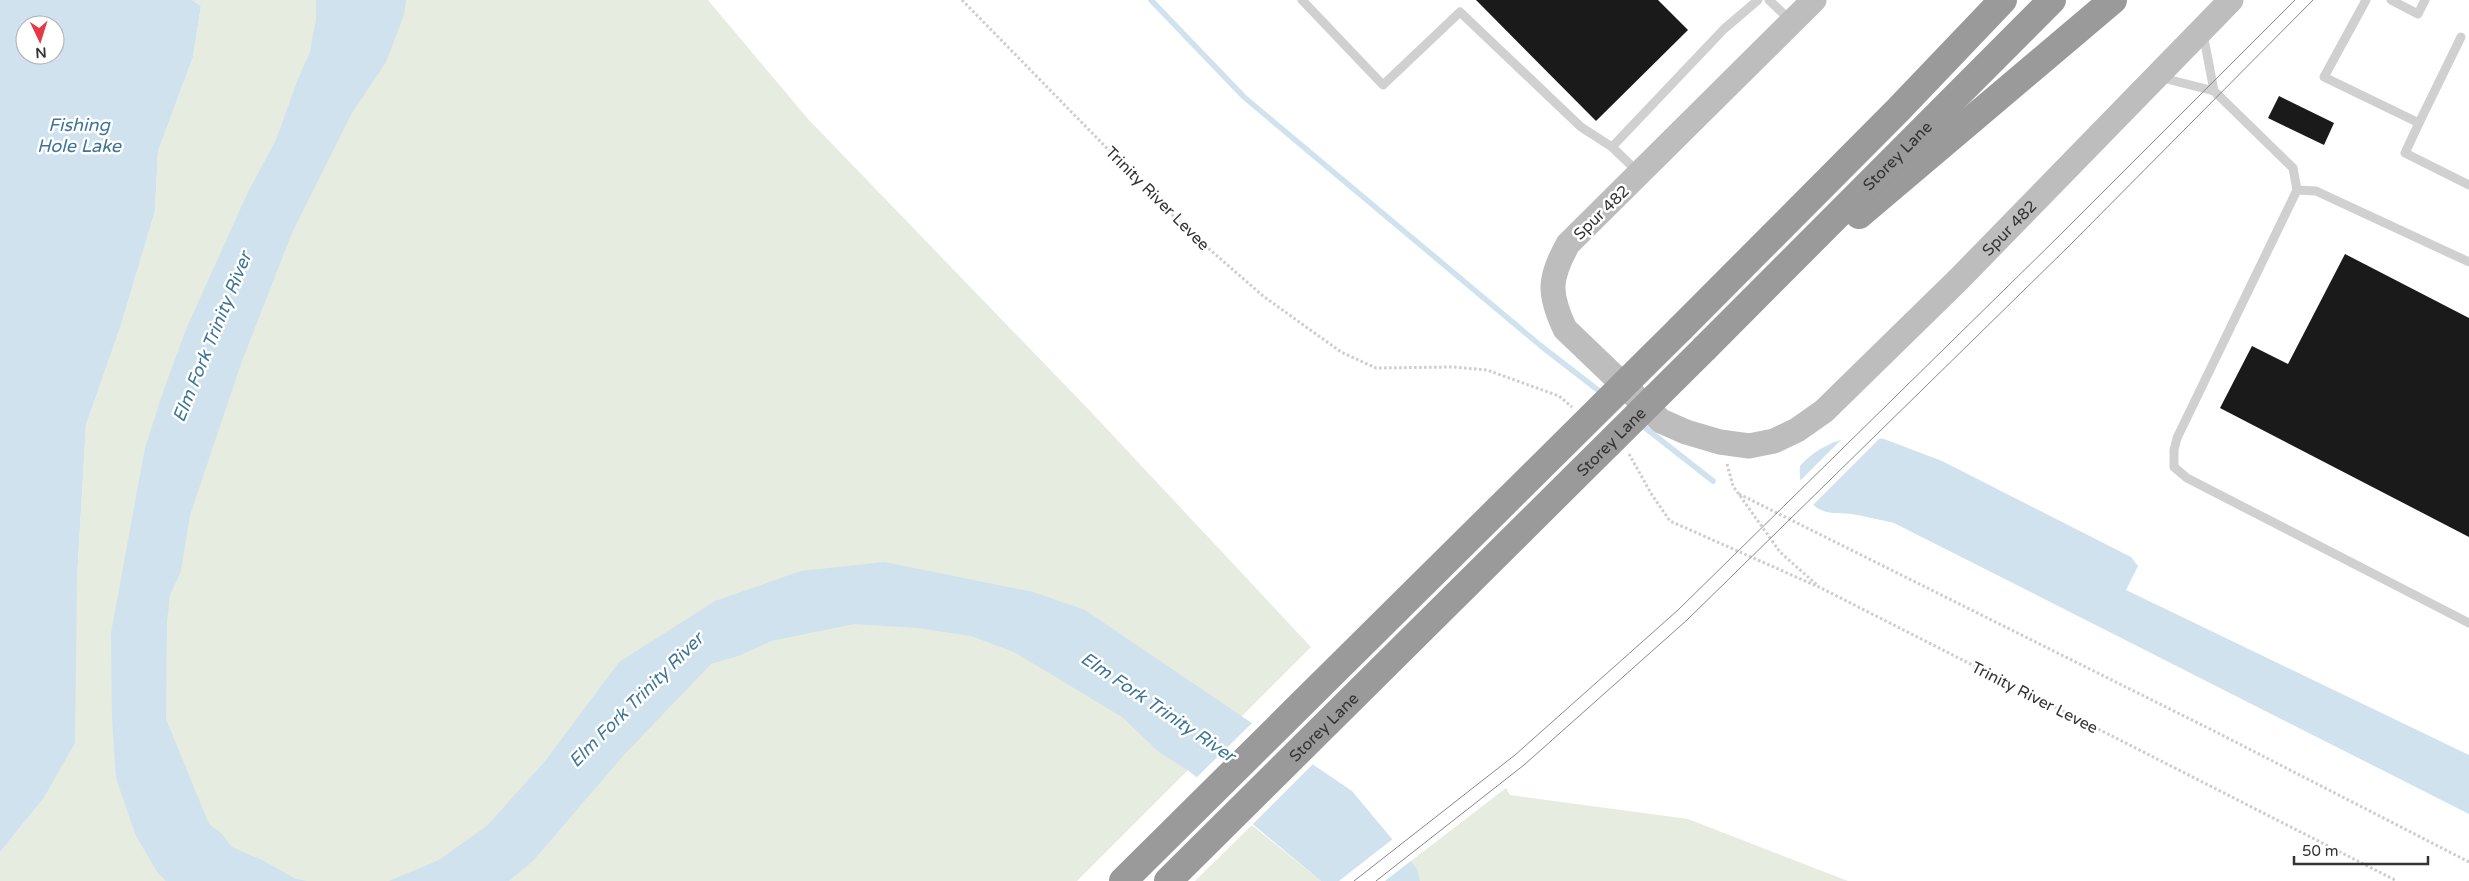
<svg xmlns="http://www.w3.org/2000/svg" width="2469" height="881" font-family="'Varela Round',sans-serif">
	<rect width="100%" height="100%" fill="#fff"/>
	<!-- green -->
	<g fill="#e6ecdf">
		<polygon points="192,0 708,0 808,119 1091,412 1311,647 1077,881 0,881 0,852 43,799 77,579 86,425 121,325 155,211 158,151 193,57 201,6"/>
		<polygon points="1506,788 1510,795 1688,819 1848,881 1385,881"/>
		<polygon points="1251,826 1253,826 1321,881 1195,881"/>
	</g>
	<!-- water -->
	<g fill="#cfe2ee" fill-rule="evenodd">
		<path d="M 0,0 L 192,0 L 201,6 L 193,57 L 158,151 L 155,211 L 121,325 L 86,425 L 77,579 L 75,743 L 43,799 L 0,852 ZM 25,25 L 55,25 L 55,55 L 25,55 Z"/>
		<polygon points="316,0 406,0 404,15 386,62 352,113 292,233 242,361 190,515 181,571 170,595 167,621 166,719 209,824 221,833 232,847 262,860 296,879 307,881 166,881 158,873 136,836 116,778 112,718 111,633 145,448 164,389 187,327 248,192 276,140 298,79 310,52 316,19"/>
		<path d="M 1864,436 L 1884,439 L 1942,461 L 2131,557 L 2138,566 L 2126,590 L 2469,755 L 2469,814 L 1894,523 C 1880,520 1865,516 1851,514 C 1843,513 1835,514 1827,512 C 1807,507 1798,486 1800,466 C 1816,448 1839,437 1864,436 Z"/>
		<polygon points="884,562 1033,592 1085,610 1352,791 1417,869 1420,881 1321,881 1189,771 1160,753 1122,717 1014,652 971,636 918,628 854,624 771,641 741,655 711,664 623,756 533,861 509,881 389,881 439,860 488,825 546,760 619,662 715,601 801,571"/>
	</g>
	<!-- pier -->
	<g fill="#fff">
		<polygon points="1864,434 1882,436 1811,507 1804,499 1797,484 1846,435"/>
		<polygon points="1254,721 1315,762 1251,826 1195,779"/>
		<polygon points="1394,838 1412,860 1385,881 1339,881"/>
	</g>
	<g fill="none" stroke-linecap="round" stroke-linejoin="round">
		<!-- stream -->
		<g stroke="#cfe2ee" stroke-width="5.5">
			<polyline points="1151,0 1244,97 1541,346 1603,394"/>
			<polyline points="1639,423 1713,481"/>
		</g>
	</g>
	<!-- building -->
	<g fill="#1a1a1a">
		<polygon points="1476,0 1658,0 1688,30 1596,121"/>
		<polygon points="2279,96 2334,123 2324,145 2268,118"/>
		<polygon points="2345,254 2469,318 2469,537 2220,408 2252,346 2288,364"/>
	</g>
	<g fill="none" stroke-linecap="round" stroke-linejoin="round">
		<!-- path -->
		<g stroke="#cdcdcd" stroke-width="3" stroke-dasharray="2.5 2.5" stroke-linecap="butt">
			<polyline points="962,0 1184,227 1263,296 1341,352 1376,368 1453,367 1487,370 1559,396 1572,407"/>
			<polyline points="1629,454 1652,495 1670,521 1821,588 2397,881"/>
			<polyline points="1727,464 1733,486 1780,552 1817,585"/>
			<polyline points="1739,494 2218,733 2469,862"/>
		</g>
		<!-- lane -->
		<g stroke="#d0d0d0" stroke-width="9">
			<polyline points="1302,0 1383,85 1460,12 1581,127 1612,147"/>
			<polyline points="1769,0 1790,20"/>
			<polyline points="2366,0 2324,77 2419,123 2405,153 2469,185"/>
			<polyline points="2391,0 2418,14 2425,0"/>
			<polyline points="2159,77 2214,91 2203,33"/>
			<polyline points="2214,91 2293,168 2297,190 2177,438 2174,450 2174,467 2187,478 2469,623"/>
			<polyline points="2419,123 2461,37"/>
			<polyline points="1639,173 1612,147 1724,29 1758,0"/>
			<polyline points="2297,190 2316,191 2469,262"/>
		</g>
		<!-- secondary -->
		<path stroke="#bdbdbd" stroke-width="25" id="s1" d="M 1814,0 L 1568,244 C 1549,278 1548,293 1565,329 L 1661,421 L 1686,432 L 1720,442 L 1749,446 L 1774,441 L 1797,430 L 1824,411 L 1959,279 L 2231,0"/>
		<!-- highway -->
		<g stroke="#9a9a9a" stroke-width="28">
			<polyline points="1859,215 2113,0"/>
			<polyline points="1680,329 1898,110 2003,0"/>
			<path id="s2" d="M 1705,348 L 2052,0"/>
		</g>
		<!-- tram -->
		<g stroke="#888" stroke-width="1">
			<polyline points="1354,881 1515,755 1678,610 2058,237 2295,0"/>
			<polyline points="1376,881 1524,765 1687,620 2068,247 2313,0"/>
		</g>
		<!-- highway-bridge -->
		<g stroke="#9a9a9a" stroke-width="28">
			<polyline points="1123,881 1680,329"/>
			<path id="s3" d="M 1168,881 L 1705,348"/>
		</g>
	</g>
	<g text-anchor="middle" stroke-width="5" stroke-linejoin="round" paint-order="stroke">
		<!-- street labels -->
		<g font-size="16" fill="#333" stroke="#fff">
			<text dy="6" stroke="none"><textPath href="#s2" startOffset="272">Storey Lane</textPath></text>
			<text transform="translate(1158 198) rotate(45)" y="6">Trinity River Levee</text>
			<text transform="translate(1601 212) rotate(-44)" y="6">Spur 482</text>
			<text dy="6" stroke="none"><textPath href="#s1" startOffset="1006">Spur 482</textPath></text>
			<text dy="6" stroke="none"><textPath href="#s3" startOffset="624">Storey Lane</textPath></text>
			<text transform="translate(2035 697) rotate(27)" y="6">Trinity River Levee</text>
			<text dy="6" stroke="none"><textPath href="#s3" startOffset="219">Storey Lane</textPath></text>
		</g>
		<!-- water labels -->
		<g font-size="18" font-style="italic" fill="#3f7597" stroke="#fff">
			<text x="79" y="131">Fishing<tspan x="79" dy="21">Hole Lake</tspan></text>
			<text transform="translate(212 337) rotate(-68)" y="6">Elm Fork Trinity River</text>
			<text transform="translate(636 700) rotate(-45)" y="6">Elm Fork Trinity River</text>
			<text transform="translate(1158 707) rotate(34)" y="6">Elm Fork Trinity River</text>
		</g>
	</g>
	<!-- north arrow -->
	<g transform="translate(40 40) rotate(176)"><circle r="24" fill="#ffffff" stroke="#adadad"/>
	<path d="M0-4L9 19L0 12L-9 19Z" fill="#e63946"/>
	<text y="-8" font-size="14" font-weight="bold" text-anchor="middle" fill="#333333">N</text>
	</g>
	<!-- scale -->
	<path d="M2294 856v8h134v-8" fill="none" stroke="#333333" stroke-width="2.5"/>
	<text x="2302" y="856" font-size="15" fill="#333333" stroke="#ffffff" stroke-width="4" paint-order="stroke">50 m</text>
</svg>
